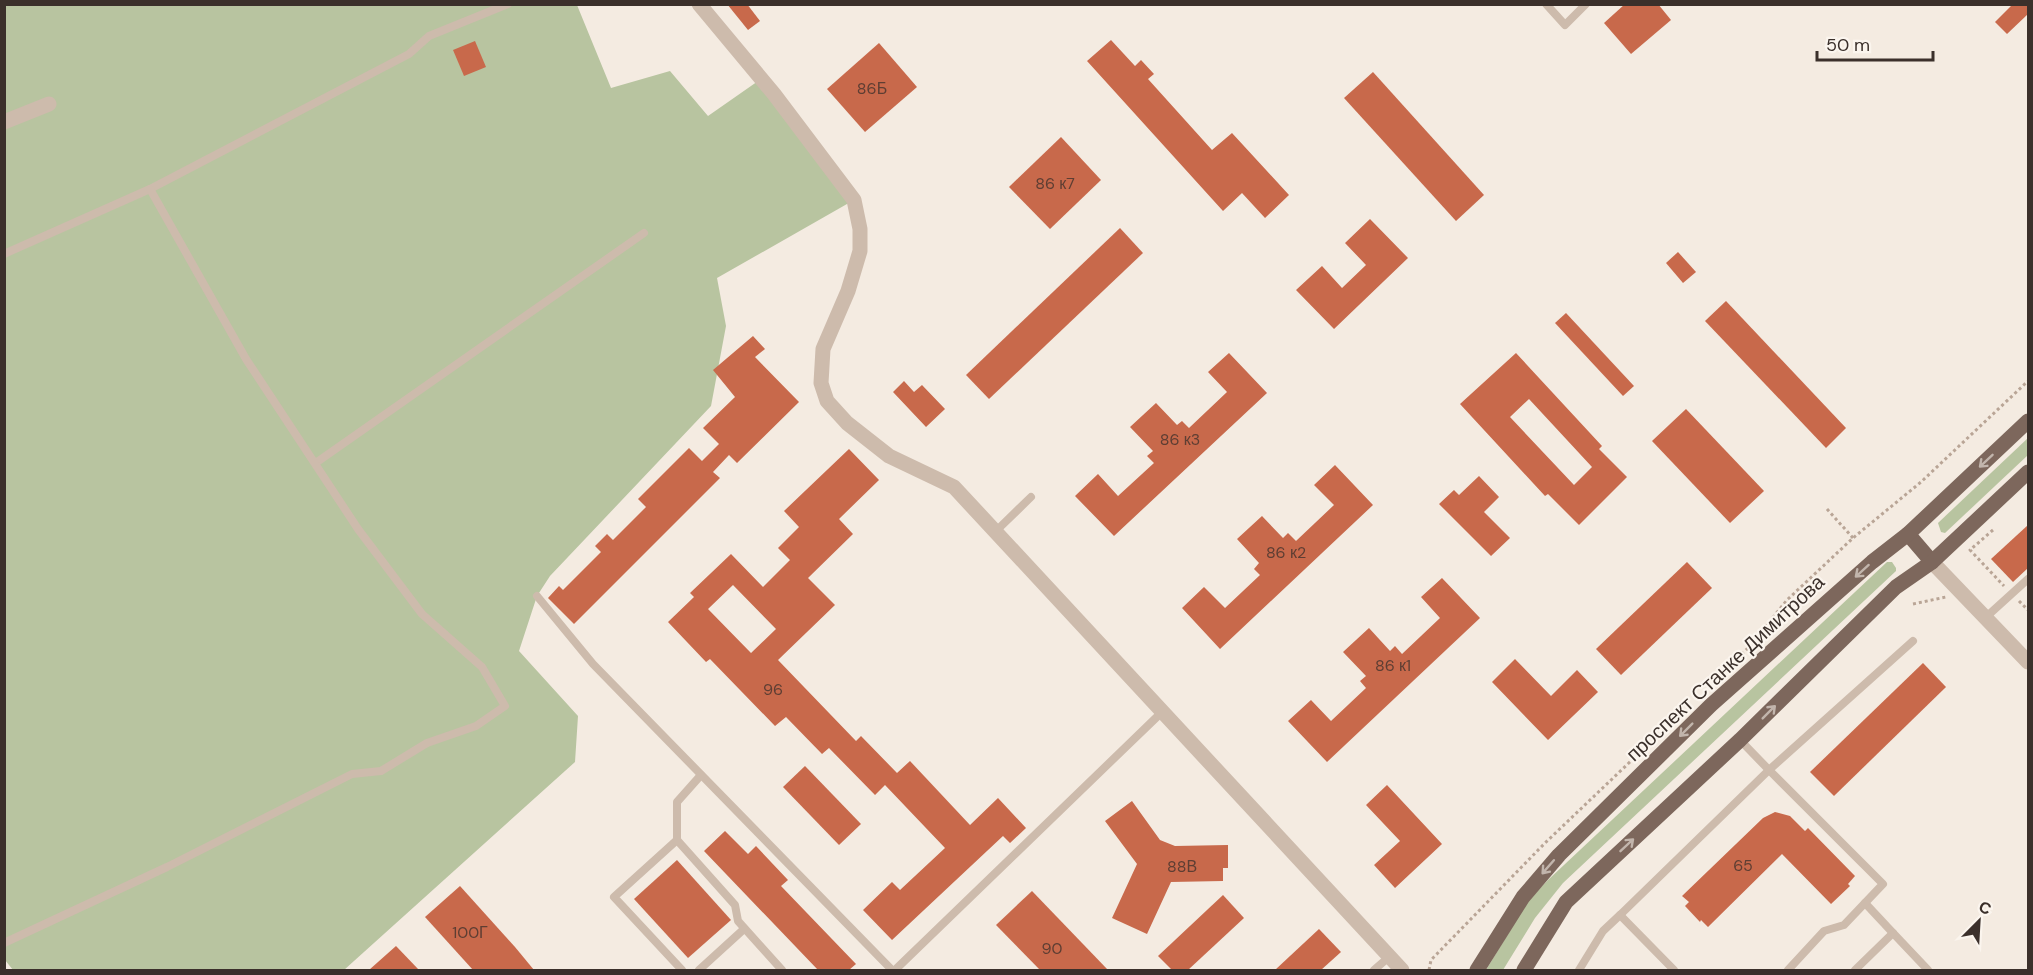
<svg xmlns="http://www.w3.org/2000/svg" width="2033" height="975" font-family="'DM Sans',sans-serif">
	<rect width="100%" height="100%" fill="#f4ebe1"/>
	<!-- green -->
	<g fill="#b8c4a0">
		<polygon points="4,5 577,5 611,88 670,71 708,116 761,79 854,200 717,278 726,326 711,406 550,576 537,596 519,651 578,716 575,762 344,970 13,970 5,960"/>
		<polygon points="2028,438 2028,455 1945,533 1941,532 1938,523"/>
		<polygon points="1887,562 1892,562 1896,568 1896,571 1563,883 1535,918 1503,970 1486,970 1528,901 1548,880"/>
	</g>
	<!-- building -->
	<g fill="#c8694b" fill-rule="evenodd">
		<polygon points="727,4 747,4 760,21 748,30"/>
		<polygon points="1625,4 1658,4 1671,20 1631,54 1604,23"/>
		<polygon points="2013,4 2028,4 2028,14 2007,34 1995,22"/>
		<polygon points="1111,40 1135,66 1141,60 1154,74 1148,79 1212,150 1232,133 1289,195 1265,218 1242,193 1223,211 1087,61"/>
		<polygon points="475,41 486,67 464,76 453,50"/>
		<polygon points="879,43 917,87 865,132 827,89"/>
		<polygon points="1373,72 1484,195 1456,221 1344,98"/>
		<polygon points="1061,137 1101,180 1050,229 1009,187"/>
		<polygon points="1370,219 1408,258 1334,329 1296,290 1322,266 1342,288 1366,265 1345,243"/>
		<polygon points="1120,228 1143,253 989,399 966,375"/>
		<polygon points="1678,252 1696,272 1683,283 1666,263"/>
		<polygon points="1726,301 1846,428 1826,448 1705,321"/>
		<polygon points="1566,313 1634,386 1623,396 1555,323"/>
		<polygon points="753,336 765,349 755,357 799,402 737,463 729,455 713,472 720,478 574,624 548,598 559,586 563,590 601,552 595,546 607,534 613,540 646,507 638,499 689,448 702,461 719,444 703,428 735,397 713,370"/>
		<polygon points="1229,353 1267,393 1114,536 1075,496 1098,474 1118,496 1154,463 1147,456 1153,451 1130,427 1156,403 1177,425 1182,421 1189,428 1227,392 1208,372"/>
		<path d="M 1516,353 L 1602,446 L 1599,449 L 1627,477 L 1579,525 L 1548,494 L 1545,496 L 1460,404 ZM 1529,399 L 1592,467 L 1574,485 L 1510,417 Z"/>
		<polygon points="904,381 914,392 922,385 945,409 926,427 893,392"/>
		<polygon points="1686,409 1764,491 1730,523 1652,441"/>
		<path d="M 849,449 L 879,480 L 839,519 L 853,534 L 808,578 L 835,605 L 778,660 L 856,741 L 861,736 L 897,773 L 910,761 L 970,825 L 998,798 L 1026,828 L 1010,843 L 1003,836 L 892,940 L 863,910 L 892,882 L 900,890 L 945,848 L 885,785 L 875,795 L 829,748 L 822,754 L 786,717 L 775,726 L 710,659 L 706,662 L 668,622 L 694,597 L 690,593 L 731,554 L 763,587 L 790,560 L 778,548 L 799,527 L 784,511 ZM 733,585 L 776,629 L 751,653 L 708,609 Z"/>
		<polygon points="1335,465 1373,505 1220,649 1182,608 1204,587 1225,608 1260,575 1254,569 1259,563 1237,539 1262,516 1283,538 1288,533 1296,541 1334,505 1314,485"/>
		<polygon points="1479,476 1499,497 1484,512 1510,538 1491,556 1439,504 1454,490 1459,495"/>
		<polygon points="2028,525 2028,568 2013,582 1991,559"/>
		<polygon points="1687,562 1712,588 1621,675 1596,649"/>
		<polygon points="1442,578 1480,618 1327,762 1288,721 1311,700 1331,721 1366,688 1360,681 1366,676 1343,652 1369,628 1390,651 1395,646 1402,654 1440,618 1421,597"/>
		<polygon points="1515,659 1551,696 1577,670 1598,692 1548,740 1492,682"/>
		<polygon points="1923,663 1946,687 1834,796 1810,772"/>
		<polygon points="805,766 861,824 839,845 783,787"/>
		<polygon points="1387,785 1442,844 1395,888 1374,865 1400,841 1366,805"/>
		<polygon points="1132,801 1160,840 1175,846 1228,845 1228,868 1223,868 1223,881 1171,882 1147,934 1112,918 1137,864 1105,821"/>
		<polygon points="1775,812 1790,816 1805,831 1808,828 1855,876 1848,884 1850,886 1831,904 1782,854 1708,927 1701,920 1700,922 1685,906 1689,902 1682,896 1763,818"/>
		<polygon points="725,831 748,854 756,846 788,880 781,886 856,964 849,970 818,970 704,851"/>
		<polygon points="677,860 731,920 688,958 634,899"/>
		<polygon points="460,886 515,947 534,970 473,970 425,917"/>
		<polygon points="1032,891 1108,970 1040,970 996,925"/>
		<polygon points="1223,895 1244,918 1188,970 1172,970 1158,956"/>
		<polygon points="1319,929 1341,952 1321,970 1275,970"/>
		<polygon points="396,946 419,970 369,970"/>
	</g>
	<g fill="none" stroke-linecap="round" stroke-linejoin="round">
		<!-- path -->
		<g stroke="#b9a596" stroke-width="3" stroke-dasharray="3 3" stroke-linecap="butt">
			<polyline points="1827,509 1853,538"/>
			<polyline points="1993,530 1970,550 2004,586"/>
			<polyline points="2019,601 2028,610"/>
			<polyline points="1913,604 1946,597"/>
			<polyline points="1720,675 1750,646 1787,600 1853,538 1921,482 2028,381"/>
			<polyline points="1429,970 1431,960 1545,843 1633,759"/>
		</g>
		<!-- service -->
		<g stroke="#cdbbac" stroke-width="8">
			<polyline points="1546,4 1565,25 1586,4"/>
			<polyline points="4,254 150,189 409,54 429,36 508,4"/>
			<polyline points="317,462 644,233"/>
			<polyline points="995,532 1031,497"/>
			<polyline points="537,596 593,664 892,970"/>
			<polyline points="1985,618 2028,579"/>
			<polyline points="677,840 735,905 738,921 782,970"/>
			<polyline points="1865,903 1893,933"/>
			<polyline points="1620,915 1769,770 1740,740"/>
			<polyline points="4,943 167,867 352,774 381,771 427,743 476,726 505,706 482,667 422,614 358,529 246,359 150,189"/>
			<polyline points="682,970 614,897 677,840 677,802 701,775"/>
			<polyline points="699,970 744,929"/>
			<polyline points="895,970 1162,712"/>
			<polyline points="1374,970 1389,957"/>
			<polyline points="1579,970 1603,931 1620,915 1674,970"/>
			<polyline points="1788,970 1824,931 1844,925 1883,884 1769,770 1913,641"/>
			<polyline points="1855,970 1893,933 1928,970"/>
		</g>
		<!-- minor -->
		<g stroke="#cdbbac" stroke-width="15">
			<polyline points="699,4 774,94 854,200 860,229 860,251 848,291 823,349 821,383 827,401 847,423 889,456 954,487 1402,970"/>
			<polyline points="4,122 49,104"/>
		</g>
		<!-- tertiary -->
		<polyline stroke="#cdbbac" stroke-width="15" points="1932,562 2028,662"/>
		<!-- primary -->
		<g stroke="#7d675c" stroke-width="15">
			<polyline points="1908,534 1932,562"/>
			<polyline points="1477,970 1523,897 1559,855 1711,705 1872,562 1908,534 2028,421"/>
			<polyline points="1524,970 1566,902 1740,740 1896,587 1932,562 2028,472"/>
		</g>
	</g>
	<!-- one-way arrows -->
	<defs><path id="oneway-shaft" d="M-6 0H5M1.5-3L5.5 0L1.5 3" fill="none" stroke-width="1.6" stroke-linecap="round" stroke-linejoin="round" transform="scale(1.5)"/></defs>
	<g stroke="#c2b5ac">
		<use href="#oneway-shaft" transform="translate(1986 461) rotate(137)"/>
		<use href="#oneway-shaft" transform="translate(1862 571) rotate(138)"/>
		<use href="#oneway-shaft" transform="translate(1769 712) rotate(-45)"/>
		<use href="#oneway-shaft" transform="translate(1686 730) rotate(135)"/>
		<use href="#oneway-shaft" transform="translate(1627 845) rotate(-43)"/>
		<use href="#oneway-shaft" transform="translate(1548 867) rotate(131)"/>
	</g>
	<g text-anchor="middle" stroke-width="4.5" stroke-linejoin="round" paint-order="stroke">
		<!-- number labels -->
		<g font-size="16" fill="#5e3e33">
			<text x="872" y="94">86Б</text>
			<text x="1055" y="189">86 к7</text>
			<text x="1180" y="445">86 к3</text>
			<text x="1286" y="558">86 к2</text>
			<text x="1393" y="671">86 к1</text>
			<text x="773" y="695">96</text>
			<text x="1743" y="871">65</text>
			<text x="1182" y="872">88В</text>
			<text x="470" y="938">100Г</text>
			<text x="1052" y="954">90</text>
		</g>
		<!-- street labels -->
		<g font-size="20" fill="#3b302b" stroke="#fbf5ee">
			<text transform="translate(1725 668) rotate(-43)" y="7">проспект Станке Димитрова</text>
		</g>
	</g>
	<!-- border -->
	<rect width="2033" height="975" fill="none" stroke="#3b302b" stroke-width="12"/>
	<!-- north arrow -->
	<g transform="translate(1979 921) rotate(24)" stroke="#fbf5ee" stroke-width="4.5" paint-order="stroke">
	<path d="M0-4.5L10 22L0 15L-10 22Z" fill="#3b302b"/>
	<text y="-9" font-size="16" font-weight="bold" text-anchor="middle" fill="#3b302b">С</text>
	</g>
	<!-- scale -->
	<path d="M1817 51v9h116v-9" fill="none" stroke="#3b302b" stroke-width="3"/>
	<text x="1826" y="51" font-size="18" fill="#3b302b" stroke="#fbf5ee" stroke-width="4.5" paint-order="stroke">50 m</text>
</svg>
